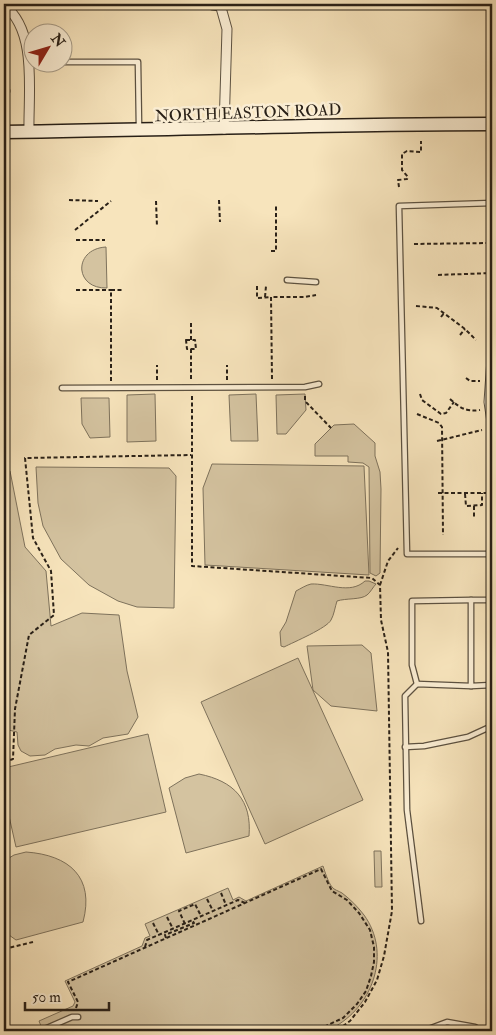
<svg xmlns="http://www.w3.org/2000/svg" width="496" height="1035" font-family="'IM FELL Double Pica',serif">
	<rect width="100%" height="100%" fill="#f7e4bc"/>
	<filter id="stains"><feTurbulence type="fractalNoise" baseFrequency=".004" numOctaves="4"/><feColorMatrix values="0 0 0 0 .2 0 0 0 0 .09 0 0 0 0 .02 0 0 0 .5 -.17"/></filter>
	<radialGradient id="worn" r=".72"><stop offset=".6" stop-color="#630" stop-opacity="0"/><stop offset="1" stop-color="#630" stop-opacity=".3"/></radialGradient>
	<!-- green -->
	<g fill="#d4c3a0" stroke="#7e725c">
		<path d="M 106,247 L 107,288 C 74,289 73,249 106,247 Z"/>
		<polygon points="155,394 156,441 127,442 127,395"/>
		<polygon points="256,394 258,441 231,441 229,395"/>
		<polygon points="305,394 306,410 286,434 277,434 276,395"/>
		<polygon points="81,398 109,398 110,437 90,438 82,424"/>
		<polygon points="354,424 375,443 375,456 380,472 381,489 380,573 376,576 370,573 369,467 363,463 348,462 348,456 315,456 315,444 334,425"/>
		<polygon points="212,464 364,466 369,575 205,565 203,488"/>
		<polygon points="36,467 169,468 176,476 174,608 137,607 118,601 89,585 61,559 43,526 38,503"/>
		<polygon points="10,471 25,547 46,571 51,626 82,613 119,615 127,671 138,717 128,734 103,738 89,746 76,745 55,749 45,755 30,756 21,751 18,745 17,732 4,729 6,755 4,755 4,474"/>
		<path d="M 365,581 L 369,581 L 376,584 C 373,587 370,593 367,595 C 361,600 346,598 337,601 C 335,607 334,615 331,620 C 327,628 294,642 284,647 L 281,646 L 280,632 L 286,622 L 296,591 C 300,589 306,585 311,584 C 328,583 350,595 365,581 Z"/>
		<polygon points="362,645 371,653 377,711 331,706 313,690 307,646"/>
		<polygon points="298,658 363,800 265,844 201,702"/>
		<polygon points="148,734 166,812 16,847 4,794 4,768"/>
		<path d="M 199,774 C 234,781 252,800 249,836 L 186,853 L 169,788 L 185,778 Z"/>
		<polygon points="374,851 381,851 382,887 375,887"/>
		<path d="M 26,852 C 69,855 95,877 83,922 L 16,940 L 9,935 L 4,861 L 14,855 Z"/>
		<path d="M 323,866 C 325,872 328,882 332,887 C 334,890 339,891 342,893 C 350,899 358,907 364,915 C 391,952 374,1004 336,1026 L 337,1028 L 332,1031 L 43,1031 L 39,1021 L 73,1006 L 75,1002 L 65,981 L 142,946 L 145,938 L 150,936 L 145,924 L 228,888 L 233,900 L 239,897 L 246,901 Z"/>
	</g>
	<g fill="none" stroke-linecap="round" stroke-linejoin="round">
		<defs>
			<g id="lane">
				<polyline points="204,4 212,7 220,8"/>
				<polyline points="62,62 138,62 139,127"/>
				<polyline points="4,91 7,91"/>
				<polyline points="492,203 399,206 407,554 491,554 492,552"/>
				<polyline points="287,280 316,282"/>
				<polyline points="62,388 305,387 319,384"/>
				<polyline points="492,600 471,600 471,686 492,685"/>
				<polyline points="417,684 412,665 412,601 471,600"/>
				<polyline points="405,747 424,746 468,737 492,726"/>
				<polyline points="421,921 407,810 405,696 417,684 471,686"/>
				<polyline points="40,1031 72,1017 78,1017"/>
				<polyline points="423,1031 447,1022 475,1027 481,1031"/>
			</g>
			<g id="street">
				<polyline points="220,4 227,29 224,129"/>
				<path d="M 4,5 C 38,31 28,93 29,132"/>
				<polyline points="492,359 489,402 492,422"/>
			</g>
			<path id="secondary" d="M 4,132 C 167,130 329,124 492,124"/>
		</defs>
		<!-- lane casing -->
		<use href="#lane" stroke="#5c5140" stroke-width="7"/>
		<!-- street casing -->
		<use href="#street" stroke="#5c5140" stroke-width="11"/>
		<!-- secondary casing -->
		<use href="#secondary" stroke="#292017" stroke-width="15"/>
		<!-- path -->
		<g stroke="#292017" stroke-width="2" stroke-dasharray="4 2.5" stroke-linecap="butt">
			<polyline points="399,187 398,180 407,179 408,177 402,170 402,154 407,151 421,152 421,141"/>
			<polyline points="69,200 98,201"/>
			<polyline points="219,200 220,222"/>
			<polyline points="156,201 157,227"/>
			<polyline points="75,230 111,201"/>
			<polyline points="76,240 105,240"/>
			<polyline points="414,244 492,243"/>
			<polyline points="271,251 276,251 276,206"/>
			<polyline points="438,275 492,273"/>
			<polyline points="257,286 257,298 271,297"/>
			<polyline points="76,290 111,290"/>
			<polyline points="265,297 266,286"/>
			<polyline points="416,306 437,308 465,329 476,340"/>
			<polyline points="441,317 444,313"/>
			<polyline points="460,335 465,329"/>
			<polygon points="186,340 195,340 196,349 187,349"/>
			<polyline points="191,340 191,322"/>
			<polyline points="191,349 191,379"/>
			<polyline points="466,378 470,381 480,381"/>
			<polyline points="272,379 271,297 305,297 316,295"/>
			<polyline points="157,380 157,365"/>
			<polyline points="227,380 227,365"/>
			<polyline points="111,381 111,290 122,290"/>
			<polyline points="420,394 422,400 441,414 446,413 454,402"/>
			<polyline points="192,396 192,566 372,578 380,585 381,620 388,652 392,911 384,956 377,980 365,1002 350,1021 336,1031"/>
			<polyline points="305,396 305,401 331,428"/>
			<path d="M 450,399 C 460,408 466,412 480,410"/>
			<polyline points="417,414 439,423 442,427 443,535"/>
			<polyline points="437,441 482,430"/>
			<polyline points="438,493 492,493"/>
			<polyline points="465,494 466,506 482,505 482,493"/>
			<polyline points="474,506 474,519"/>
			<polyline points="380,585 388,561 398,548"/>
			<polyline points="4,762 13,759 15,709 29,635 54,615 51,571 33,538 25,458 191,455"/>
			<polyline points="221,893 226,905"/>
			<polyline points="207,899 213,911"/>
			<polyline points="167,917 173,929"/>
			<polyline points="153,923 159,935"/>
			<polyline points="185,924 179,911 195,904 201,916"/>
			<polyline points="166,938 165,935 194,923 192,920"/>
			<polyline points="145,947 147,940 238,900 245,903"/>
			<polyline points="4,949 33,942"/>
			<polyline points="76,1008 78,1002 68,982 321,869 332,891 347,900 359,913 370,930 374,947 374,962 371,976 366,991 357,1004 343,1018 315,1031"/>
		</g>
		<!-- lane -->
		<use href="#lane" stroke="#faedd3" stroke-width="4.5"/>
		<!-- street -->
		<use href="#street" stroke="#faedd3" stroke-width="9"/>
		<!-- secondary -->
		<use href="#secondary" stroke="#faedd3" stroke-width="12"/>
	</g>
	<g text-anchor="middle" stroke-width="5" stroke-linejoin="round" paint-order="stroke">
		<!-- street labels -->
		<g font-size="16" fill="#292017" stroke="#faedd3">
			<text transform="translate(248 112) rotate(-2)" y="6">NORTH EASTON ROAD</text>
		</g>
	</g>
	<!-- margin -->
	<rect width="496" height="1035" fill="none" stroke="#f7e4bc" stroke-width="20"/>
	<rect x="5" y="5" width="486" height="1025" fill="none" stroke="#292017" stroke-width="2.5"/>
	<rect x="10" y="10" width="476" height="1015" fill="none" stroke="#292017"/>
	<!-- north arrow -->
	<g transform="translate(48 48) rotate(52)"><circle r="24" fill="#faedd3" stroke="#a69b88"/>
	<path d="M0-4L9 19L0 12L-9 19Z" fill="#8f2418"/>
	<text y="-8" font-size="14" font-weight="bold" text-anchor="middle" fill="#292017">N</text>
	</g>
	<!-- scale -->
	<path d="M25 1002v8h84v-8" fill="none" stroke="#292017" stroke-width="2.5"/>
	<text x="32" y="1002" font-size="15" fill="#292017" stroke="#faedd3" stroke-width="4" paint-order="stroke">50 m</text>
	<rect width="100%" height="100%" filter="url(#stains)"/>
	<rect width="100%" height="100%" fill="url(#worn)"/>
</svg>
